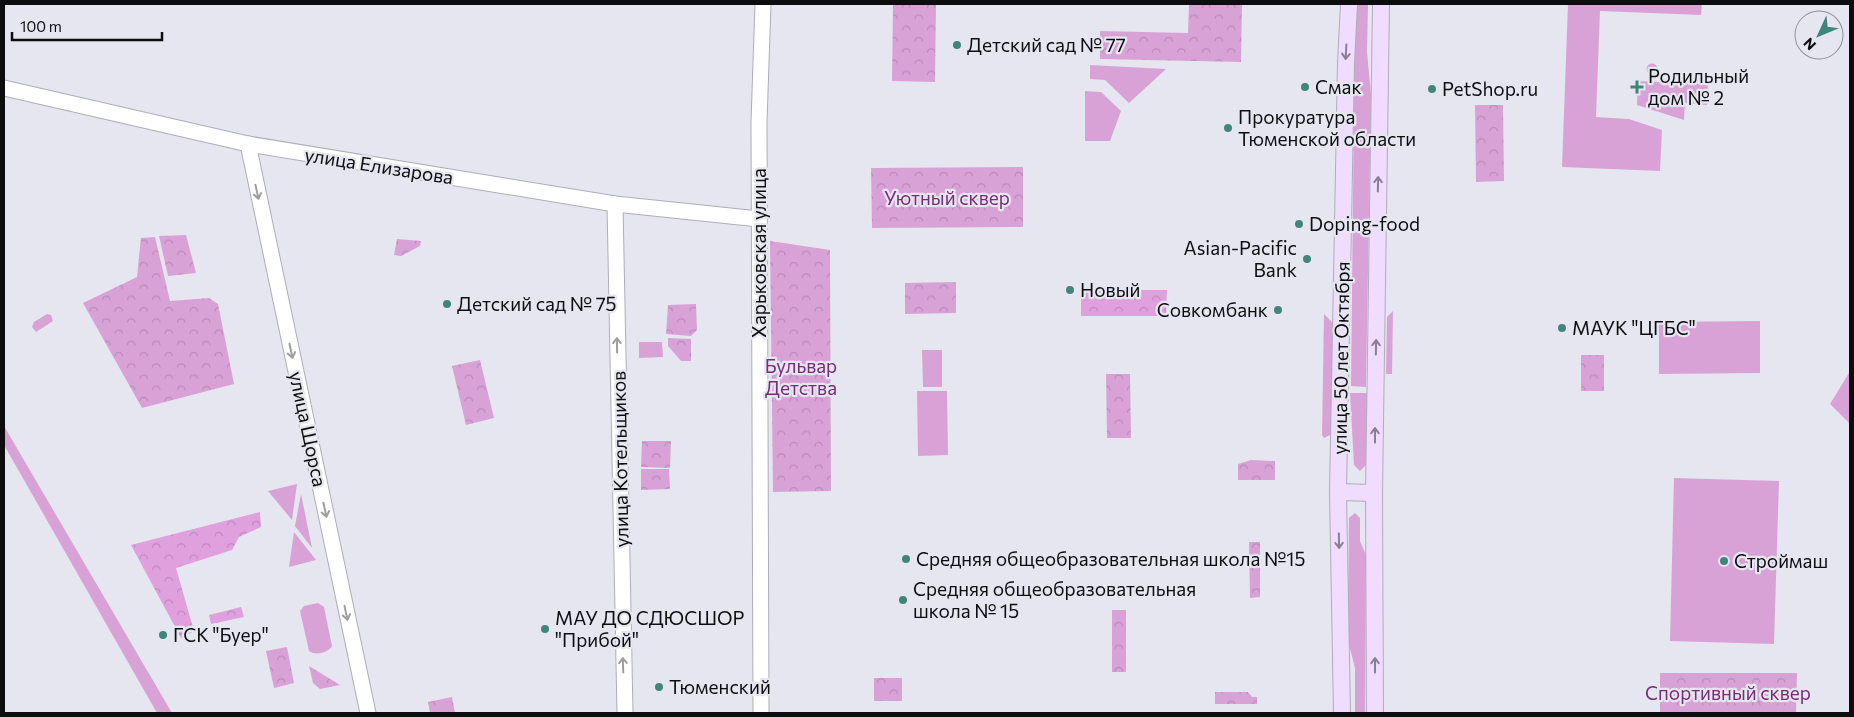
<svg xmlns="http://www.w3.org/2000/svg" width="1854" height="717" font-family="Commissioner,sans-serif">
	<defs>
		<pattern id="forest-crowns" width="20" height="18" patternUnits="userSpaceOnUse" patternTransform="scale(1.25)"><rect width="20" height="18" fill="#e0a0dd"/><path d="M2 6a3 3 0 1 1 6 0M12 15a3 3 0 1 1 6 0" fill="none" stroke="#bf89bd"/></pattern>
		<pattern id="park-crowns" width="20" height="18" patternUnits="userSpaceOnUse" patternTransform="scale(1.25)"><rect width="20" height="18" fill="#d9a2d6"/><path d="M2 6a3 3 0 1 1 6 0M12 15a3 3 0 1 1 6 0" fill="none" stroke="#b98ab7"/></pattern>
	</defs>
	<rect width="100%" height="100%" fill="#e6e6f0"/>
	<!-- grass -->
	<g fill="#d9a2d6">
		<polygon points="1355,4 1368,4 1367,52 1371,94 1366,387 1351,386"/>
		<polygon points="1568,4 1702,4 1701,15 1600,11 1596,117 1629,119 1662,130 1660,171 1562,167"/>
		<circle cx="1652" cy="69" r="5.5"/>
		<polygon points="1090,65 1166,69 1129,103 1105,80 1090,79"/>
		<polygon points="1638,81 1708,84 1707,105 1685,103 1684,120 1637,105"/>
		<polygon points="1085,91 1101,92 1121,111 1110,141 1085,141"/>
		<polygon points="1393,311 1392,374 1386,374 1387,317"/>
		<polygon points="47,314 51,315 53,321 36,332 32,327 34,322"/>
		<polygon points="1324,314 1333,323 1332,434 1324,438 1322,435"/>
		<polygon points="1760,321 1760,373 1659,374 1659,322"/>
		<polygon points="639,342 662,342 663,357 639,358"/>
		<polygon points="922,350 942,350 942,387 923,387"/>
		<polygon points="1849,373 1850,373 1850,424 1830,404"/>
		<polygon points="917,391 947,391 948,455 918,456"/>
		<polygon points="1350,393 1367,393 1366,465 1360,471 1354,465"/>
		<polygon points="4,426 172,713 157,713 4,445"/>
		<polygon points="1674,478 1779,481 1774,644 1670,641"/>
		<polygon points="297,484 292,520 268,491"/>
		<polygon points="301,494 312,548 295,526"/>
		<polygon points="1355,513 1360,518 1360,541 1366,555 1365,713 1355,713 1355,668 1348,641 1349,518"/>
		<polygon points="294,532 316,560 289,567"/>
		<path d="M 318,603 L 324,607 L 332,646 C 328,653 315,656 309,651 L 300,611 L 304,606 Z"/>
	</g>
	<!-- forest -->
	<g fill="url(#forest-crowns)">
		<polygon points="1081,290 1167,290 1166,316 1081,316"/>
		<polygon points="260,512 261,527 239,537 232,550 176,568 194,631 181,638 131,545"/>
		<polygon points="241,607 244,617 211,624 209,615"/>
	</g>
	<!-- park -->
	<g fill="url(#park-crowns)">
		<polygon points="893,4 936,4 935,82 892,81"/>
		<polygon points="1189,4 1242,4 1241,62 1100,59 1100,31 1188,33"/>
		<polygon points="1475,105 1503,105 1504,181 1476,182"/>
		<polygon points="1023,167 1023,227 872,228 871,168"/>
		<polygon points="186,235 196,273 168,276 159,236"/>
		<polygon points="155,237 170,301 209,298 218,304 234,384 142,408 83,303 137,277 141,238"/>
		<polygon points="397,239 421,241 420,246 401,256 394,255"/>
		<polygon points="770,241 830,250 831,491 773,492"/>
		<polygon points="956,282 956,313 905,314 905,283"/>
		<polygon points="696,304 697,330 691,336 666,334 668,305"/>
		<polygon points="668,338 691,339 691,361 681,361 668,346"/>
		<rect x="1581" y="355" width="23" height="36"/>
		<polygon points="480,360 494,418 466,425 452,366"/>
		<polygon points="1106,374 1130,374 1131,438 1107,438"/>
		<polygon points="642,441 671,441 670,468 641,467"/>
		<polygon points="1251,460 1275,461 1275,480 1238,480 1238,464"/>
		<polygon points="641,469 669,469 670,489 641,490"/>
		<polygon points="1249,542 1260,542 1260,597 1250,598"/>
		<rect x="1112" y="610" width="14" height="62"/>
		<polygon points="287,647 294,683 274,688 266,651"/>
		<polygon points="309,666 340,685 320,689 313,683"/>
		<polygon points="1660,673 1797,673 1796,713 1660,713"/>
		<rect x="874" y="678" width="28" height="23"/>
		<polygon points="1215,692 1248,692 1252,697 1257,697 1257,704 1215,704"/>
		<polygon points="452,697 455,713 430,713 428,702"/>
	</g>
	<g fill="none" stroke-linecap="round" stroke-linejoin="round">
		<defs>
			<g id="tertiary">
				<polyline points="4,88 248,144 615,204 759,219"/>
				<polyline points="248,144 368,713"/>
				<polyline points="615,204 625,713"/>
				<polyline points="761,713 759,122 763,4"/>
			</g>
			<g id="secondary">
				<polyline points="1338,492 1374,493"/>
				<polyline points="1342,713 1338,492 1346,63 1349,4"/>
				<polyline points="1375,713 1374,493 1381,4"/>
			</g>
		</defs>
		<!-- tertiary casing -->
		<use href="#tertiary" stroke="#aeaeb8" stroke-width="17"/>
		<!-- secondary casing -->
		<use href="#secondary" stroke="#aeaeb8" stroke-width="18"/>
		<!-- tertiary -->
		<use href="#tertiary" stroke="#fff" stroke-width="15"/>
		<!-- secondary -->
		<use href="#secondary" stroke="#efdcfe" stroke-width="16"/>
	</g>
	<!-- one-way arrows -->
	<defs><path id="oneway-shaft" d="M-6 0H5M1.5-3L5.5 0L1.5 3" fill="none" stroke-width="1.6" stroke-linecap="round" stroke-linejoin="round" transform="scale(1.25)"/></defs>
	<g stroke="#897f93">
		<use href="#oneway-shaft" transform="translate(1346 52) rotate(93)"/>
		<use href="#oneway-shaft" transform="translate(1378 184) rotate(-89)"/>
		<use href="#oneway-shaft" transform="translate(1376 347) rotate(-89)"/>
		<use href="#oneway-shaft" transform="translate(1375 435) rotate(-90)"/>
		<use href="#oneway-shaft" transform="translate(1339 541) rotate(89)"/>
		<use href="#oneway-shaft" transform="translate(1375 665) rotate(-90)"/>
	</g>
	<g stroke="#9e9e9f">
		<use href="#oneway-shaft" transform="translate(257 192) rotate(78)"/>
		<use href="#oneway-shaft" transform="translate(617 345) rotate(-91)"/>
		<use href="#oneway-shaft" transform="translate(291 351) rotate(78)"/>
		<use href="#oneway-shaft" transform="translate(325 510) rotate(78)"/>
		<use href="#oneway-shaft" transform="translate(346 613) rotate(78)"/>
		<use href="#oneway-shaft" transform="translate(623 665) rotate(-92)"/>
	</g>
	<!-- markers -->
	<g fill="#40857b" stroke="#e6e6f0" stroke-width="2">
		<circle cx="957" cy="45" r="5"/>
		<circle cx="1305" cy="87" r="5"/>
		<path d="M1634.5 79.5h5v5h5v5h-5v5h-5v-5h-5v-5h5z"/>
		<circle cx="1432" cy="89" r="5"/>
		<circle cx="1228" cy="128" r="5"/>
		<circle cx="1299" cy="224" r="5"/>
		<circle cx="1307" cy="259" r="5"/>
		<circle cx="1070" cy="290" r="5"/>
		<circle cx="447" cy="304" r="5"/>
		<circle cx="1278" cy="310" r="5"/>
		<circle cx="1562" cy="328" r="5"/>
		<circle cx="906" cy="559" r="5"/>
		<circle cx="1724" cy="561" r="5"/>
		<circle cx="903" cy="600" r="5"/>
		<circle cx="545" cy="629" r="5"/>
		<circle cx="163" cy="635" r="5"/>
		<circle cx="659" cy="687" r="5"/>
	</g>
	<g text-anchor="middle" stroke-width="4.5" stroke-linejoin="round" paint-order="stroke">
		<!-- poi labels -->
		<g font-size="19" fill="#0d0d10" stroke="#e6e6f0" text-anchor="start">
			<text x="967" y="52">Детский сад № 77</text>
			<text x="1648" y="83">Родильный<tspan x="1648" dy="22">дом № 2</tspan></text>
			<text x="1315" y="94">Смак</text>
			<text x="1442" y="96">PetShop.ru</text>
			<text x="1238" y="124">Прокуратура<tspan x="1238" dy="22">Тюменской области</tspan></text>
			<text x="1309" y="231">Doping-food</text>
			<text x="1297" y="255" text-anchor="end">Asian-Pacific<tspan x="1297" dy="22">Bank</tspan></text>
			<text x="1080" y="297">Новый</text>
			<text x="457" y="311">Детский сад № 75</text>
			<text x="1268" y="317" text-anchor="end">Совкомбанк</text>
			<text x="1572" y="335">МАУК "ЦГБС"</text>
			<text x="916" y="566">Средняя общеобразовательная школа №15</text>
			<text x="1734" y="568">Строймаш</text>
			<text x="913" y="596">Средняя общеобразовательная<tspan x="913" dy="22">школа № 15</tspan></text>
			<text x="555" y="625">МАУ ДО СДЮСШОР<tspan x="555" dy="22">"Прибой"</tspan></text>
			<text x="173" y="642">ГСК "Буер"</text>
			<text x="669" y="694">Тюменский</text>
		</g>
		<!-- street labels -->
		<g font-size="19" fill="#0d0d10" stroke="#e6e6f0">
			<text transform="translate(379 166) rotate(9)" y="7">улица Елизарова</text>
			<text transform="translate(759 253) rotate(-90)" y="7">Харьковская улица</text>
			<text transform="translate(1341 358) rotate(-89)" y="7">улица 50 лет Октября</text>
			<text transform="translate(308 429) rotate(78)" y="7">улица Щорса</text>
			<text transform="translate(620 459) rotate(-91)" y="7">улица Котельщиков</text>
		</g>
		<!-- park labels -->
		<g font-size="19" fill="#762c75" stroke="#e6e6f0">
			<text x="947" y="205">Уютный сквер</text>
			<text x="801" y="373">Бульвар<tspan x="801" dy="22">Детства</tspan></text>
			<text x="1728" y="700">Спортивный сквер</text>
		</g>
	</g>
	<!-- border -->
	<rect width="1854" height="717" fill="none" stroke="#0d0d10" stroke-width="10"/>
	<!-- north arrow -->
	<g transform="translate(1819 35) rotate(226)"><circle r="24" fill="#e6e6f0" stroke="#8f8f96"/>
	<path d="M0-4L9 19L0 12L-9 19Z" fill="#40857b"/>
	<text y="-8" font-size="14" font-weight="bold" text-anchor="middle" fill="#0d0d10">N</text>
	</g>
	<!-- scale -->
	<path d="M12 32v8h150v-8" fill="none" stroke="#0d0d10" stroke-width="2.5"/>
	<text x="20" y="32" font-size="15" fill="#0d0d10" stroke="#e6e6f0" stroke-width="4" paint-order="stroke">100 m</text>
</svg>
